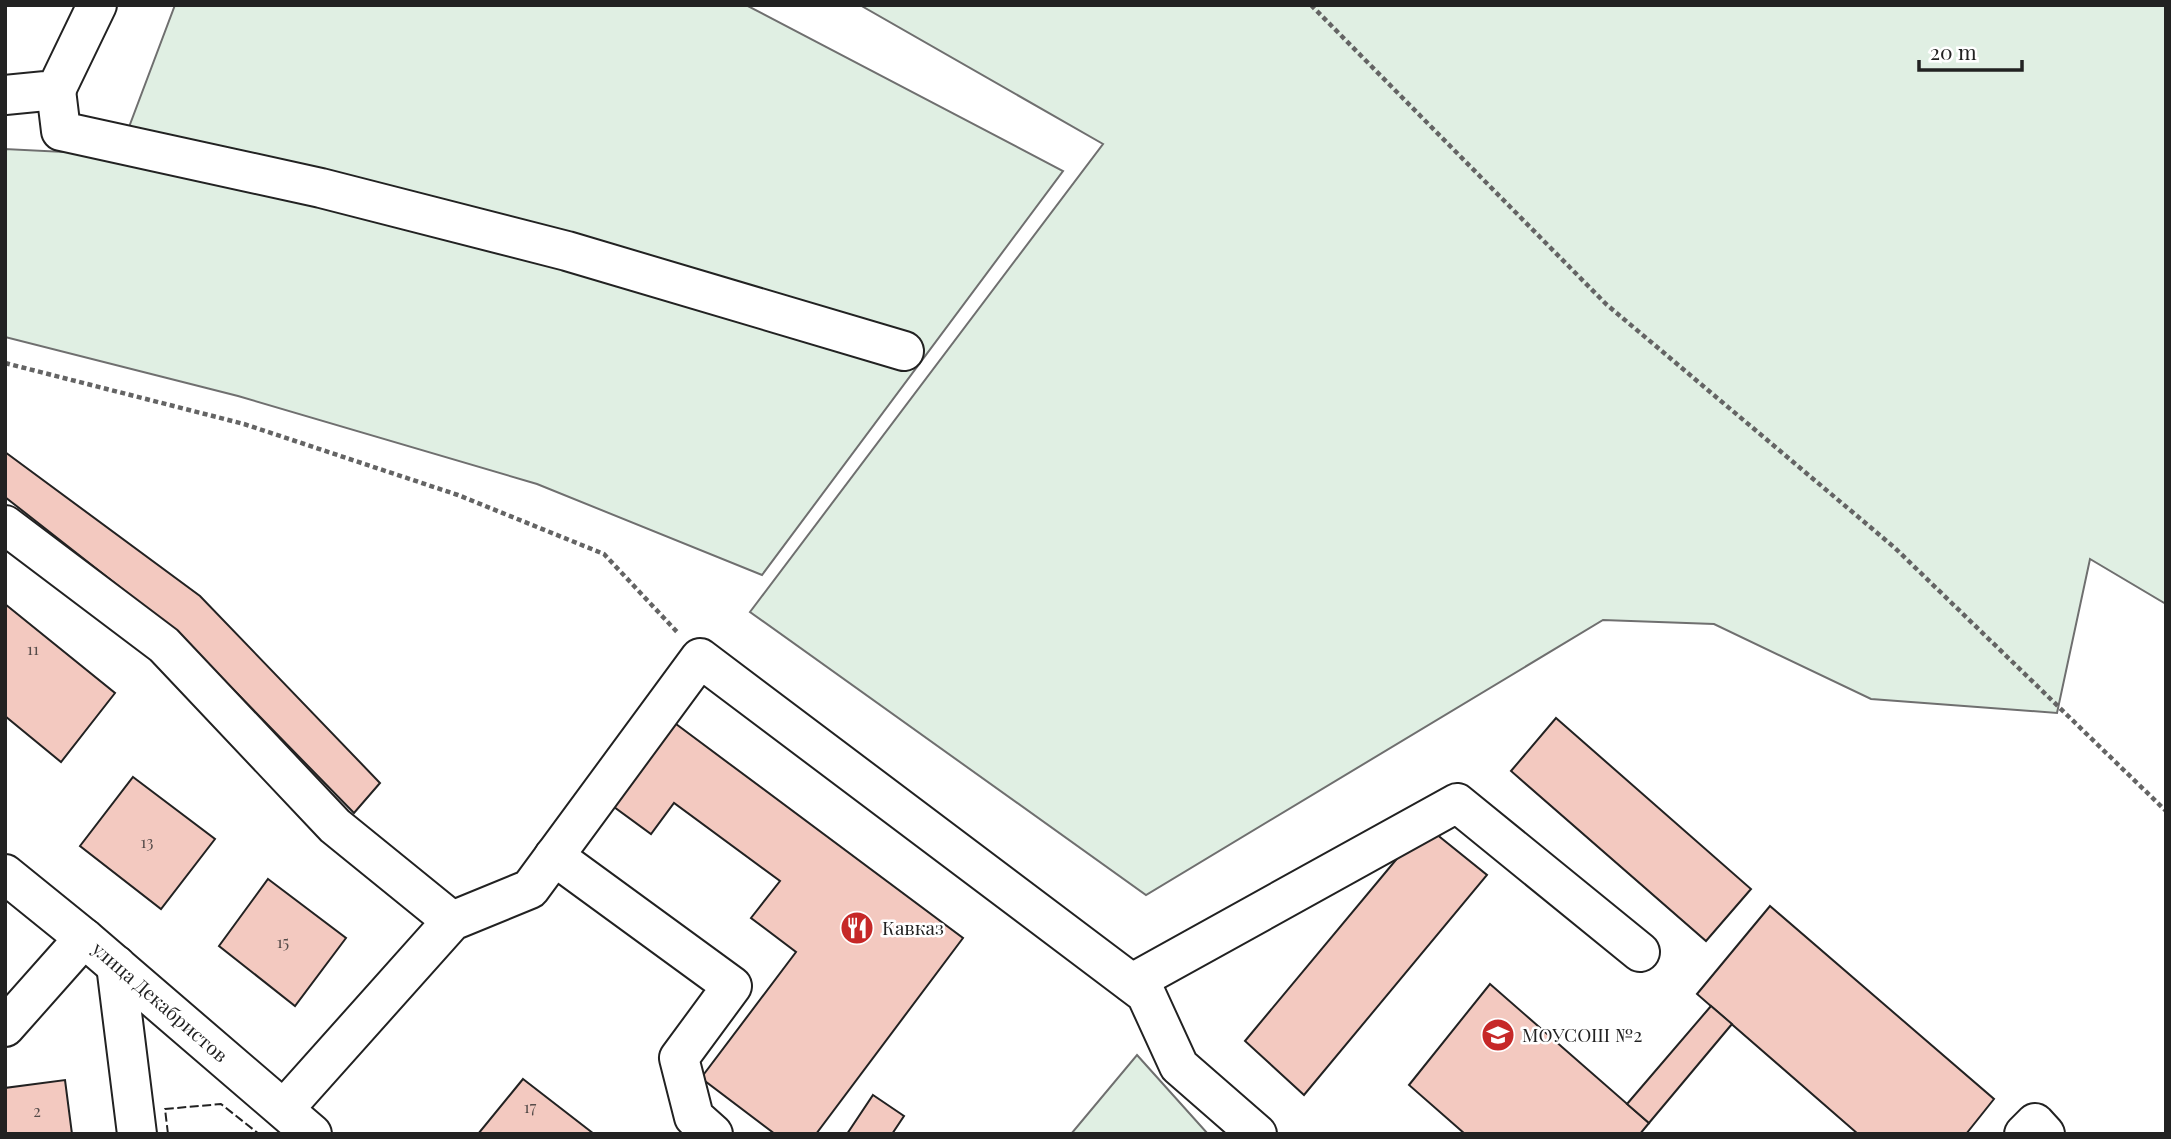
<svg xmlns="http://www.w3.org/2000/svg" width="2171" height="1139" font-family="'Playfair Display',serif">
	<rect width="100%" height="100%" fill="#fff"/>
	<!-- green -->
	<g fill="#e0efe3" stroke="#6f6f6f" stroke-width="2">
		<polygon points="175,5 746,5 1063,171 762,575 537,484 238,396 5,337 5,149 64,152 70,124 129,127"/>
		<polygon points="860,5 2166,5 2166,604 2090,559 2057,713 1871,699 1714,624 1603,620 1146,895 750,612 1103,144"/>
		<polygon points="1137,1055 1208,1134 1071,1134"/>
	</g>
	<!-- building -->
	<g fill="#f3c9c0" stroke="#222" stroke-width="2">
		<polygon points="5,452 200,596 380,783 354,813 177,632 5,497"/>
		<polygon points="5,604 115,693 61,762 5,716"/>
		<polygon points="1556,718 1751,889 1706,941 1511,771"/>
		<polygon points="672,721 963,938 816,1134 775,1134 701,1078 796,952 751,918 780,881 674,803 651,834 610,804"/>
		<polygon points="133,777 215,839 161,909 80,846"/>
		<polygon points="1425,825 1487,875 1304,1095 1245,1041"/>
		<polygon points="268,879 346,938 295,1006 219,946"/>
		<polygon points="1770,906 1994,1099 1966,1134 1858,1134 1697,994"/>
		<polygon points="1490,984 1649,1123 1640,1134 1465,1134 1409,1085"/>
		<polygon points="1711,1006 1732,1024 1649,1123 1627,1104"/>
		<polygon points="523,1079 594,1134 478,1134"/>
		<polygon points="65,1080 72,1134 5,1134 5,1088"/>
		<polygon points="873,1095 904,1116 892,1134 847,1134"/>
	</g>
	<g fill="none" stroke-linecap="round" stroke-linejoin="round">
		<defs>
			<g id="minor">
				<polyline points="56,90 61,131 321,188 567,251 904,351"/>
				<polyline points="5,95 56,90 97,5"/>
				<polyline points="5,525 164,645 335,826 452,921"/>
				<polyline points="554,856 732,986 679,1058 694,1117 713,1134"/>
				<polyline points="5,874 84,938 312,1134"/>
				<polyline points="116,965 137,1134"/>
				<polyline points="1132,983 1457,803 1640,952"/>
				<polyline points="5,1027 84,938"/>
				<polyline points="284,1109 452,921 530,889 700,658 1146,994 1179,1066 1257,1134"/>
				<polyline points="2024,1134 2035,1123 2045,1134"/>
			</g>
		</defs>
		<!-- minor casing -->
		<use href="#minor" stroke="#222" stroke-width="42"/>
		<!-- path -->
		<g stroke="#646464" stroke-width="4.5" stroke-dasharray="5 3.5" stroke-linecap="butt">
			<polyline points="1311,5 1606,304 1895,548 2166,811"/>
			<polyline points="5,363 244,424 458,495 604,554 678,633"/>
		</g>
		<!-- minor -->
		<use href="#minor" stroke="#fff" stroke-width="38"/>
		<!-- fence -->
		<polyline stroke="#222" stroke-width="2" stroke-dasharray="9 3.5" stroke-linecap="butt" points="168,1134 165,1109 221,1104 259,1134"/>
	</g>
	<!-- icons -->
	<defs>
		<symbol id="restaurant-disc" viewBox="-11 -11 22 22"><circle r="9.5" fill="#c62828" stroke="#fff"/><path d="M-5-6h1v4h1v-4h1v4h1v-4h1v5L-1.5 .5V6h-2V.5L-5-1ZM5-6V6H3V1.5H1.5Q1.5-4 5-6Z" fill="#fff"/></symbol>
		<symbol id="school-disc" viewBox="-11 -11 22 22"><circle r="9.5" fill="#c62828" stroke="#fff"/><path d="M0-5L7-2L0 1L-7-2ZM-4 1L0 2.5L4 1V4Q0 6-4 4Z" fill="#fff"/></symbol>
	</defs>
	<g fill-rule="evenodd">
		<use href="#restaurant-disc" x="838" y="909" width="38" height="38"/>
		<use href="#school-disc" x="1479" y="1016" width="38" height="38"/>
	</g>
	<g text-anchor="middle" stroke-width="5" stroke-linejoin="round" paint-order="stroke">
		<!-- number labels -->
		<g font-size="16" fill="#564c4a">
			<text x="33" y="655">11</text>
			<text x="147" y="848">13</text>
			<text x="283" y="948">15</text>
			<text x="530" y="1113">17</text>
			<text x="37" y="1117">2</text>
		</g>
		<!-- poi labels -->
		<g font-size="19" fill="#222" stroke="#fff" text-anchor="start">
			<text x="882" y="935">Кавказ</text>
			<text x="1522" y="1042">МОУСОШ №2</text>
		</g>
		<!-- street labels -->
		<g font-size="19" fill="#222" stroke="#fff">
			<text transform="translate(160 1002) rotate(41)" y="7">улица Декабристов</text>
		</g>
	</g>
	<!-- border -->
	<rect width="2171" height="1139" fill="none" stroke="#222222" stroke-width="14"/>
	<!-- scale -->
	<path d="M1919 60v10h103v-10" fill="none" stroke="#222222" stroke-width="3.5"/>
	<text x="1930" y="60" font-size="21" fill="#222222" stroke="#ffffff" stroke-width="5" paint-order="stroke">20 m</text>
</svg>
